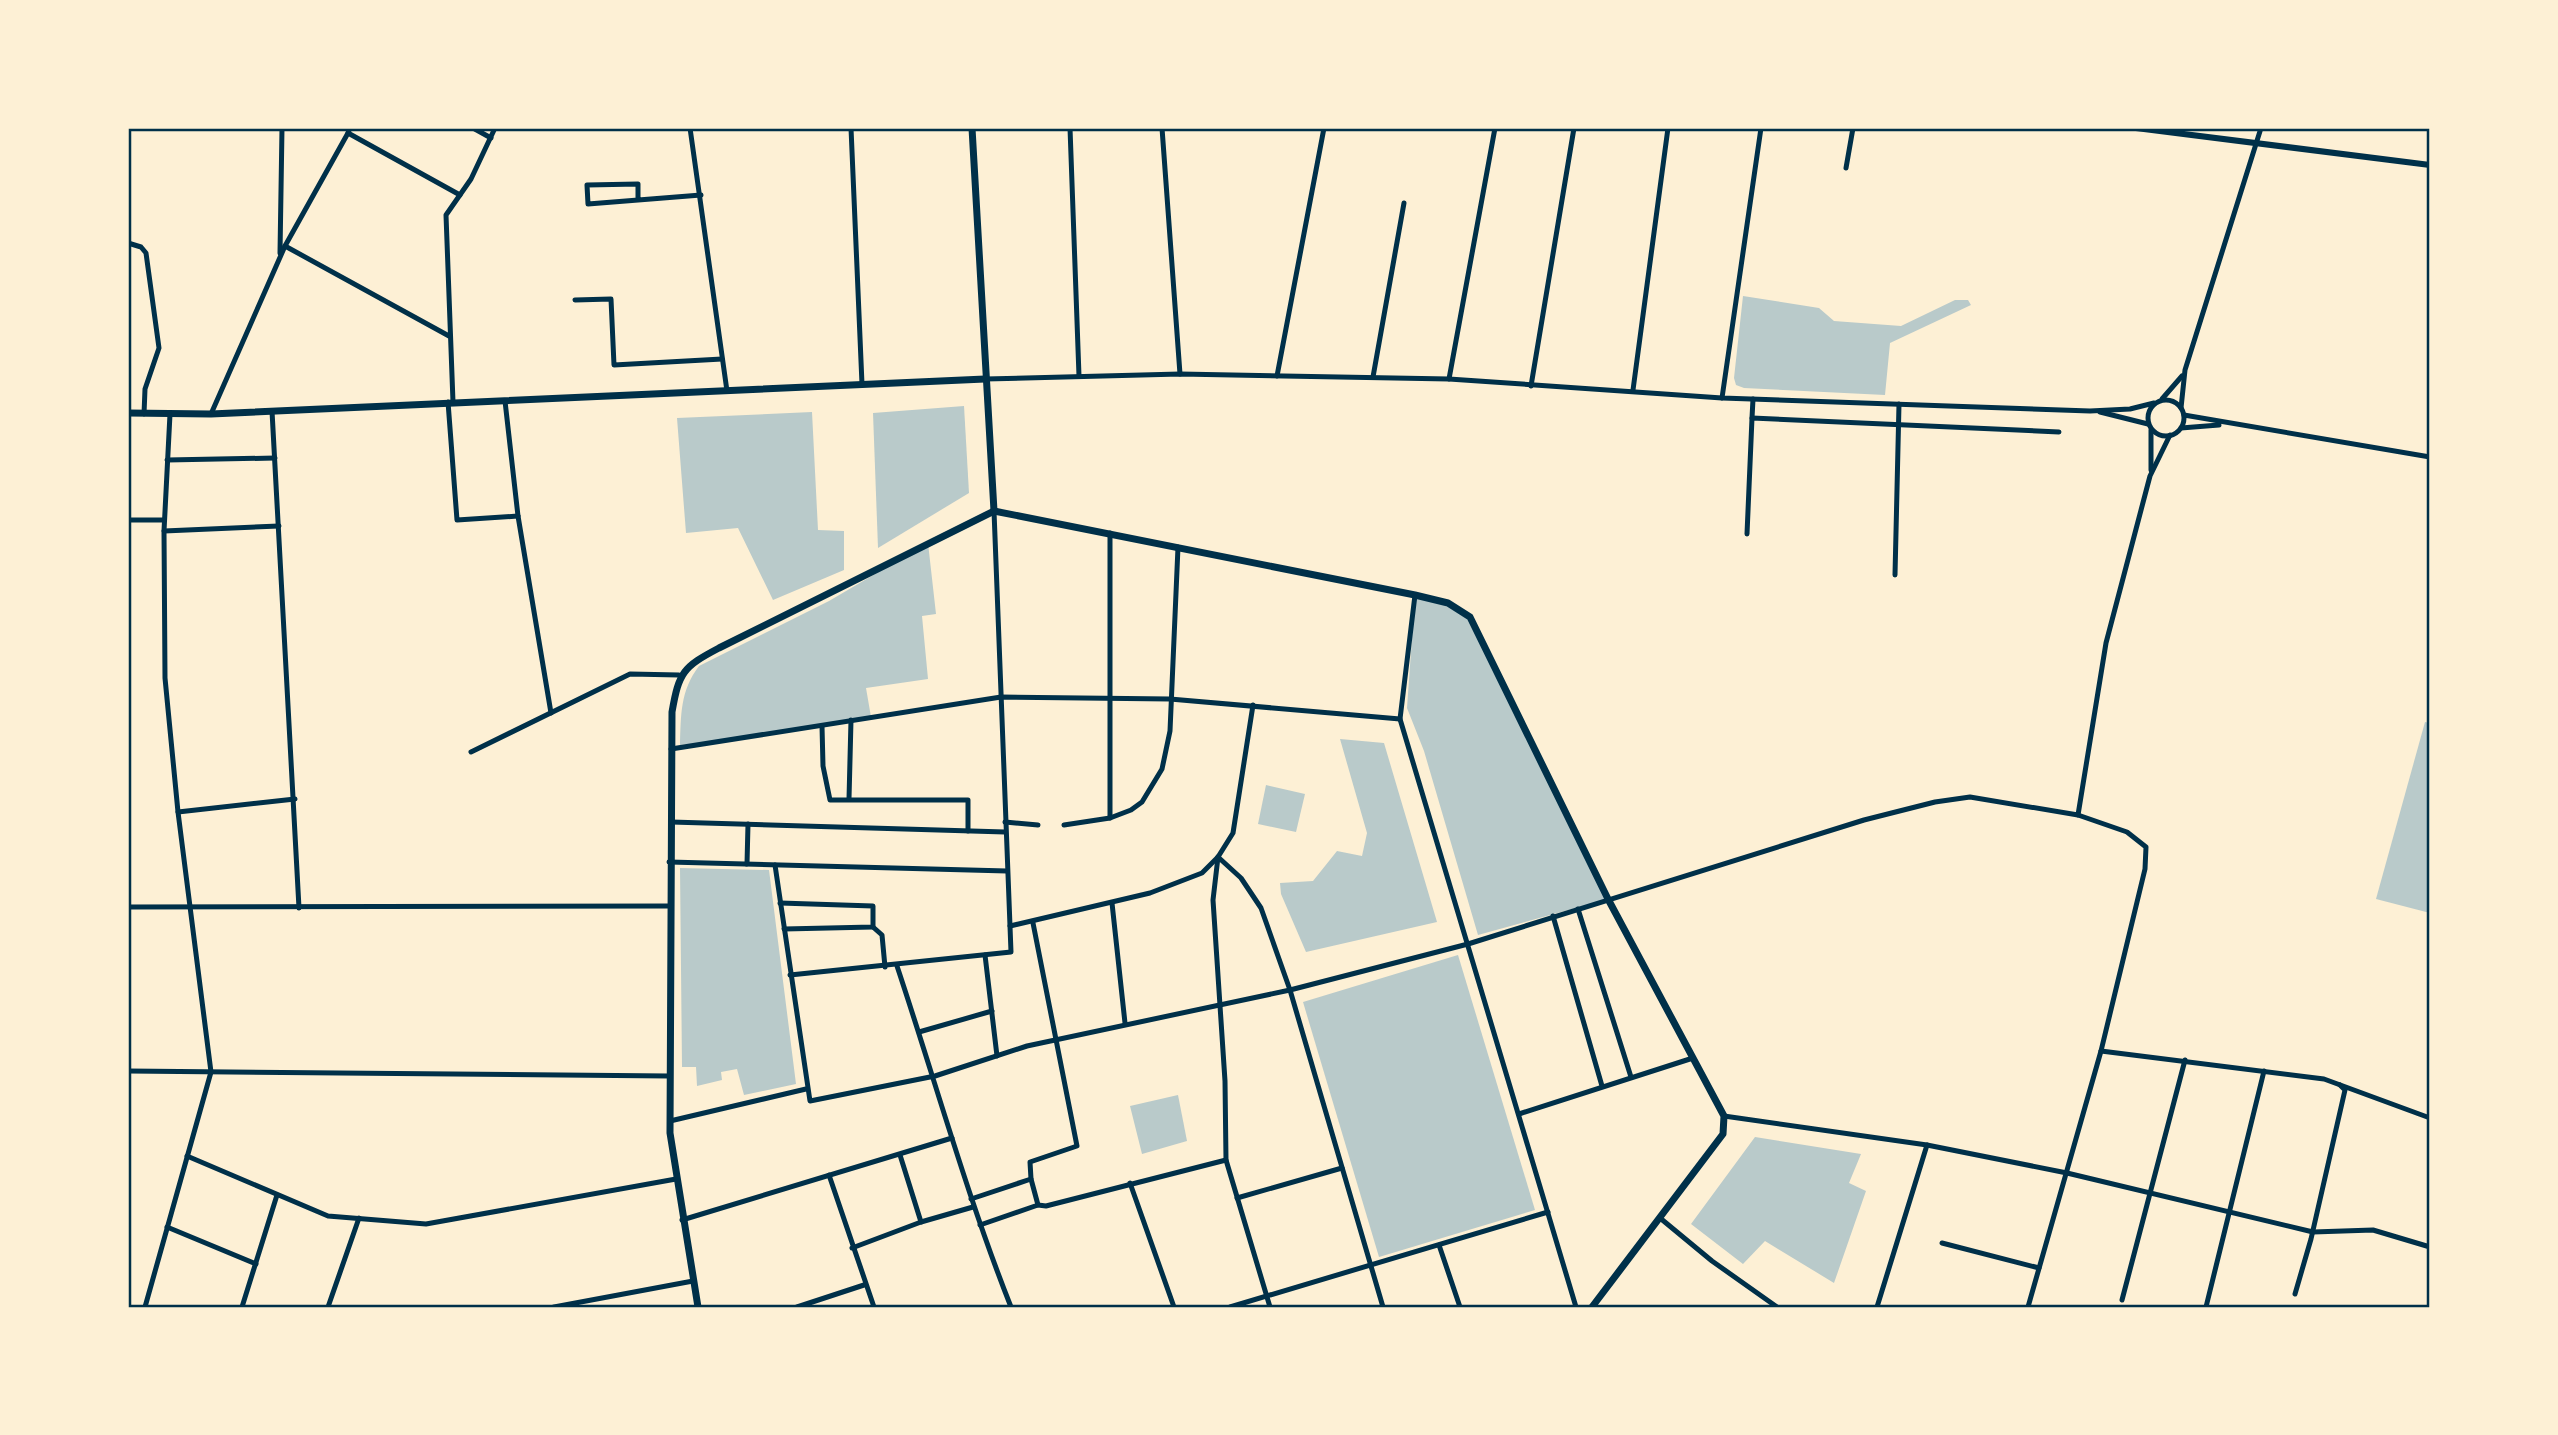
<svg xmlns="http://www.w3.org/2000/svg" width="2558" height="1435" font-family="'Exo 2',sans-serif">
	<rect width="100%" height="100%" fill="#fdf0d5"/>
	<!-- green -->
	<g fill="#b9caca">
		<polygon points="1743,296 1819,308 1834,321 1901,326 1955,300 1968,300 1971,305 1890,343 1885,395 1744,388 1736,385 1734,378"/>
		<polygon points="964,406 969,493 878,548 873,413"/>
		<polygon points="812,412 818,530 844,531 844,570 773,600 738,528 686,533 677,418"/>
		<path d="M 928,543 L 936,614 L 922,616 L 928,679 L 866,688 L 871,717 L 722,741 L 680,745 C 681,715 680,691 699,666 L 829,601 Z"/>
		<polygon points="1415,595 1448,603 1470,617 1608,899 1478,935 1424,751 1407,708"/>
		<polygon points="2425,722 2430,723 2430,913 2376,899"/>
		<polygon points="1340,739 1384,743 1437,922 1306,952 1281,894 1280,883 1313,881 1337,851 1362,856 1367,833"/>
		<polygon points="1266,785 1305,794 1296,832 1258,824"/>
		<polygon points="680,868 769,870 796,1084 744,1095 737,1069 721,1072 722,1080 697,1086 696,1067 682,1067"/>
		<polygon points="1458,955 1535,1210 1379,1257 1303,1002"/>
		<polygon points="1178,1095 1187,1141 1142,1154 1130,1106"/>
		<polygon points="1755,1137 1861,1154 1849,1183 1866,1191 1834,1283 1765,1241 1743,1264 1691,1224"/>
	</g>
	<g fill="none" stroke-linecap="round" stroke-linejoin="round">
		<!-- minor -->
		<g stroke="#003049" stroke-width="5">
			<polyline points="350,128 348,133 460,195"/>
			<polyline points="473,128 491,138"/>
			<polyline points="690,128 727,391"/>
			<polyline points="851,128 862,384"/>
			<polyline points="1070,128 1079,376"/>
			<polyline points="1162,128 1180,374"/>
			<polyline points="1846,168 1853,128"/>
			<polyline points="638,198 638,184 587,185 588,204 701,195"/>
			<polyline points="128,243 141,247 146,253 159,348 145,389 144,414"/>
			<polyline points="285,246 449,336"/>
			<polyline points="280,253 282,128"/>
			<polyline points="575,300 611,299 614,365 722,359"/>
			<polyline points="1277,376 1324,128"/>
			<polyline points="1373,377 1404,203"/>
			<polyline points="985,379 1180,374 1449,379 1722,398 2090,411 2130,409 2154,403"/>
			<polyline points="1449,379 1495,128"/>
			<polyline points="1531,386 1574,128"/>
			<polyline points="1633,390 1668,128"/>
			<polyline points="1722,398 1761,128"/>
			<polyline points="2162,399 2182,376"/>
			<circle cx="2166" cy="418" r="18"/>
			<polyline points="505,401 518,516 551,713"/>
			<polyline points="448,402 457,520 518,516"/>
			<polyline points="453,402 446,215 471,179 495,128"/>
			<polyline points="2181,408 2185,370 2261,128"/>
			<polyline points="272,411 299,908"/>
			<polyline points="2100,412 2148,424"/>
			<polyline points="211,414 285,246 348,133"/>
			<polyline points="2184,415 2430,457"/>
			<polyline points="1752,418 1753,399"/>
			<polyline points="2181,428 2219,425"/>
			<polyline points="167,460 275,458"/>
			<polyline points="2151,470 2151,430"/>
			<polyline points="128,520 164,520"/>
			<polyline points="164,531 279,526"/>
			<polyline points="1747,534 1752,418 2059,432"/>
			<polyline points="1895,575 1899,404"/>
			<polyline points="1415,595 1400,719 1576,1307"/>
			<polyline points="822,726 823,766 830,800 968,800 968,831"/>
			<polyline points="671,749 1001,697 1170,699 1400,719"/>
			<polyline points="471,752 630,674 679,675"/>
			<polyline points="849,799 851,720"/>
			<polyline points="178,812 295,799"/>
			<polyline points="2078,815 2106,643 2150,476 2170,435"/>
			<polyline points="1110,818 1110,533"/>
			<polyline points="671,822 1005,832"/>
			<polyline points="1005,822 1038,825"/>
			<polyline points="1064,825 1110,818 1131,810 1142,802 1162,769 1170,731 1178,547"/>
			<polyline points="1218,857 1241,878 1261,908 1290,990 1383,1307"/>
			<polyline points="1218,857 1213,900 1225,1081 1226,1160 1270,1307"/>
			<polyline points="669,862 1007,871"/>
			<polyline points="747,864 748,824"/>
			<polyline points="775,865 810,1101 935,1076 1027,1046 1290,990 1468,944 1864,820 1935,802 1970,797 2078,815 2127,832 2146,847 2145,869 2101,1051 2028,1307"/>
			<polyline points="780,903 873,906 873,927 784,929"/>
			<polyline points="1112,903 1125,1023"/>
			<polyline points="128,907 670,906"/>
			<polyline points="1578,909 1631,1077"/>
			<polyline points="1553,916 1602,1086"/>
			<polyline points="1010,926 1150,893 1202,873 1218,857 1233,833 1253,705"/>
			<polyline points="873,927 882,935 885,967"/>
			<polyline points="985,955 997,1056"/>
			<path d="M 897,966 C 935,1080 967,1196 1011,1307"/>
			<polyline points="790,975 1011,952 994,511"/>
			<polyline points="919,1032 992,1011"/>
			<polyline points="2101,1051 2324,1079 2430,1118"/>
			<polyline points="128,1071 669,1076"/>
			<polyline points="1519,1114 1693,1058"/>
			<polyline points="1724,1116 1927,1145 2067,1173 2313,1232 2373,1230 2430,1247"/>
			<polyline points="670,1121 806,1089"/>
			<polyline points="900,1155 921,1222"/>
			<polyline points="187,1156 328,1216 426,1224 676,1179"/>
			<polyline points="829,1175 874,1307"/>
			<polyline points="1031,1179 1030,1162 1077,1146 1033,923"/>
			<polyline points="1130,1183 1174,1307"/>
			<polyline points="1237,1198 1342,1168"/>
			<polyline points="971,1199 1031,1179 1038,1205 980,1225"/>
			<polyline points="1038,1205 1046,1206 1226,1160"/>
			<polyline points="1660,1218 1712,1261 1777,1307"/>
			<polyline points="682,1220 952,1138"/>
			<polyline points="167,1227 256,1264"/>
			<polyline points="1942,1243 2039,1268"/>
			<polyline points="1439,1245 1460,1307"/>
			<polyline points="852,1248 921,1222 973,1207"/>
			<polyline points="2295,1294 2311,1239 2345,1090 2340,1085"/>
			<polyline points="2122,1300 2185,1060"/>
			<polyline points="145,1307 211,1072 178,812 165,678 164,531 170,414"/>
			<polyline points="242,1307 277,1195"/>
			<polyline points="328,1307 359,1218"/>
			<polyline points="554,1307 693,1281"/>
			<polyline points="797,1307 864,1285"/>
			<polyline points="1230,1307 1548,1212"/>
			<polyline points="1877,1307 1927,1145"/>
			<polyline points="2206,1307 2264,1071"/>
		</g>
		<!-- tertiary -->
		<polyline stroke="#003049" stroke-width="6" points="2136,128 2430,165"/>
		<!-- secondary -->
		<g stroke="#003049" stroke-width="7">
			<polyline points="972,128 994,511"/>
			<polyline points="128,413 211,414 985,379"/>
			<polyline points="994,511 1415,595 1448,603 1470,617 1608,899 1724,1116 1723,1134 1592,1307"/>
			<path d="M 698,1307 L 670,1133 L 672,712 C 679,672 683,667 719,648 L 994,511"/>
		</g>
	</g>
	<!-- border -->
	<rect width="2558" height="1435" fill="none" stroke="#fdf0d5" stroke-width="259"/>
	<rect x="130" y="130" width="2298" height="1176" fill="none" stroke="#003049" stroke-width="2.5"/>
</svg>
